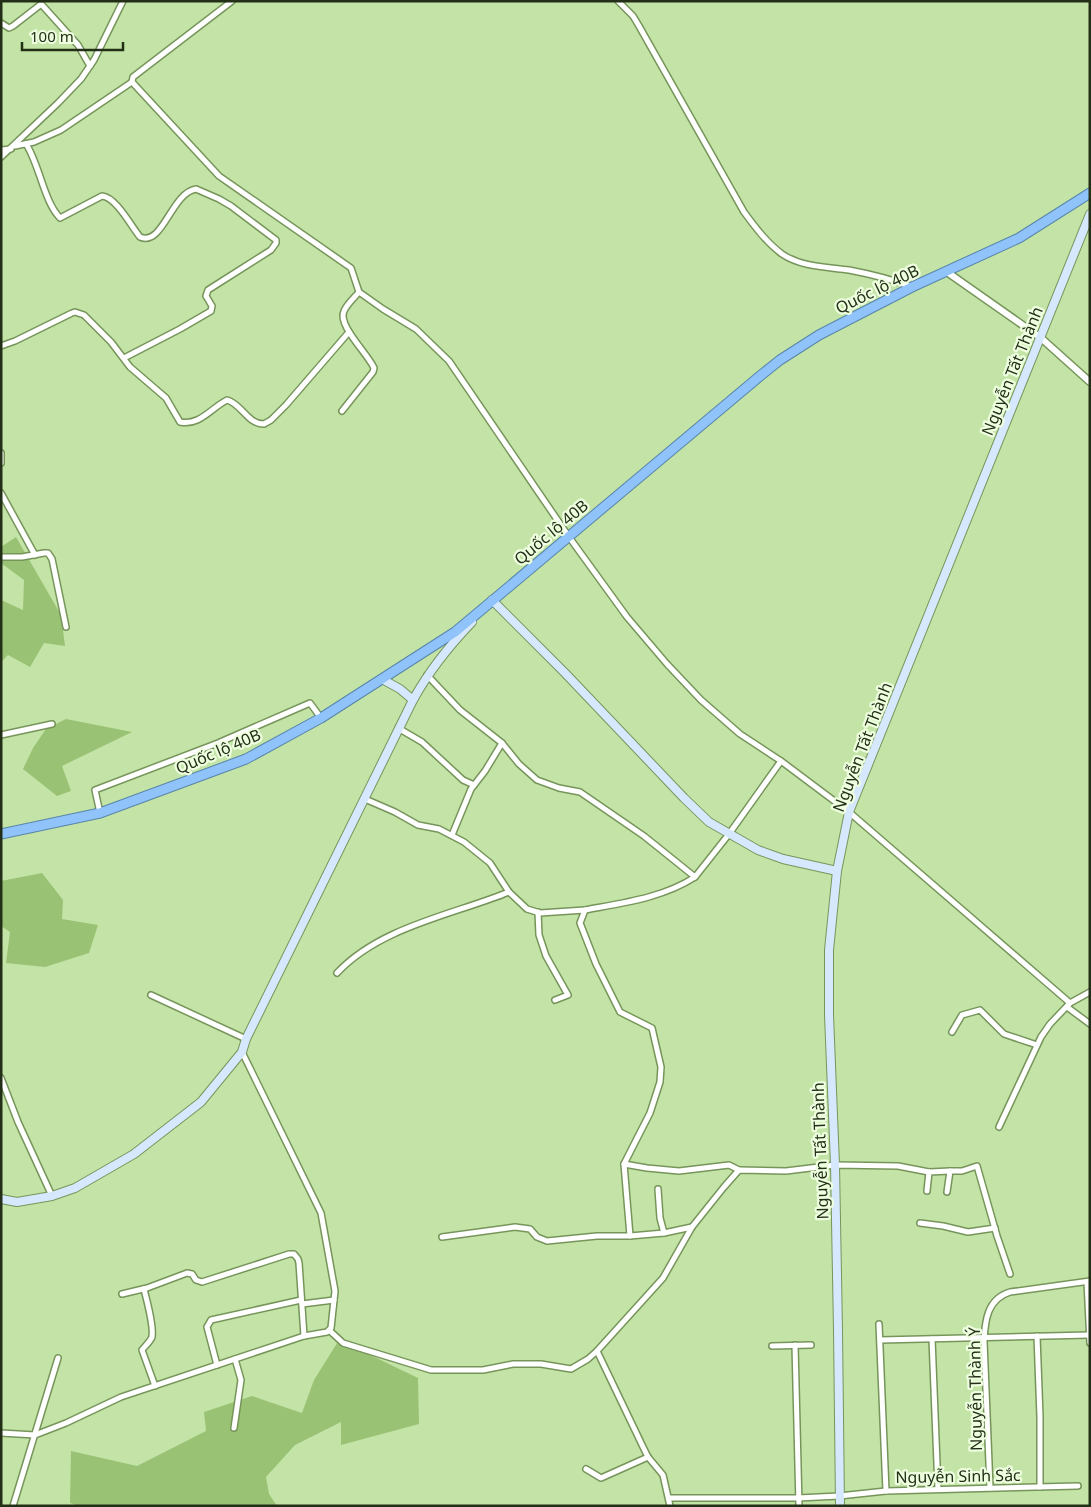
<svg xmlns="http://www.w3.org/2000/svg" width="1091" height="1507" font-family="'Noto Sans',sans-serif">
	<rect width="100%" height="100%" fill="#c3e4a6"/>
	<!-- green -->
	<g fill="#9ac274">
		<polygon points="16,537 61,615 65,646 44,643 30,667 8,655 1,662 1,600 23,610 24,580 1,563 1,547"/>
		<polygon points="66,719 132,732 62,766 71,791 57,796 23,769 33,748 46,729"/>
		<polygon points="42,873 63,900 62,919 98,925 89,953 45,967 6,963 10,932 1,926 1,881"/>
		<polygon points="339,1340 418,1378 419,1424 341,1445 341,1422 295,1445 266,1477 269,1494 277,1506 79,1506 70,1503 71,1451 137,1466 206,1431 204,1412 252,1396 302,1413 314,1380"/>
	</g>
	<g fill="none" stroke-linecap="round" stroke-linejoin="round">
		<defs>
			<g id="minor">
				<polyline points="232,1 133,77 132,82 219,176 351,268 359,292 383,309 416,329 449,361 569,537 627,617 667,664 701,700 740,734 781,761"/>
				<path d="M 618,1 L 633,16 L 639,26 L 744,212 C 755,227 767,243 782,254 C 801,267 827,267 849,270 C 870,274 891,279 912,287"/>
				<polyline points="1,23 9,28 13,26 40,5 42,5 78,45 90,66"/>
				<path d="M 26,144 C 39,163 44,202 60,218 L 102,196 C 116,197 131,226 140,237 C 163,247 171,193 196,189 L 219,199 L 231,206 L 276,240 L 276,243 L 271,250 L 208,290 L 206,296 L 212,306 L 211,311 L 180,329 L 124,358"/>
				<polyline points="15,146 34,142 61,130 132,82"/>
				<polyline points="1,150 11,149"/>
				<polyline points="1,157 58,103 81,79 94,60 123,1"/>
				<path d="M 1,346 L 15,341 L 72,313 L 75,312 L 84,315 L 111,342 L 130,367 L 166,398 L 180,422 C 200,426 211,408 227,400 C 242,404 247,424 264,424 L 271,420 L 286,405 L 349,332"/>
				<path d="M 342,411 L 373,372 L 374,368 C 368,354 337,325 344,311 C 347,304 354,298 359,292"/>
				<polyline points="1,453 1,463"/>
				<polyline points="1,493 35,555"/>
				<polyline points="1,557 22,557 44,553 48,553 52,559 66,627"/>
				<path d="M 427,675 L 460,710 L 502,743 L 519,764 L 537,780 L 559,788 L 580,792 L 644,836 L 695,877 C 663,898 622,903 585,910 L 580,923 L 596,964 L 620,1012 L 652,1028 L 661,1067 L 660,1082 L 650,1113 L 624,1164 L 630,1236"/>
				<polyline points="398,728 422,742 463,780 474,785"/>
				<polyline points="1,735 52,724"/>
				<polyline points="365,799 395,812 418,825 439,829 464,842 490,863 509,892 527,909 540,913 585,910"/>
				<polyline points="100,813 95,790 218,743 310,703 321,718"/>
				<polyline points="452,835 471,789 485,771 502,743"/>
				<polyline points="695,877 729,834 781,761 849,812 1070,1003 1090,992"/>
				<polyline points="538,912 539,935 546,956 568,995 555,1000"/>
				<path d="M 337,973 C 380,927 452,915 509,892"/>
				<polyline points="151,995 246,1039"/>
				<polyline points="1067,1007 1090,1024"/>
				<polyline points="952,1032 962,1015 980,1010 1004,1034 1037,1045"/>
				<polyline points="1,1078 18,1122 52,1196"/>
				<polyline points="999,1127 1041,1037 1050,1024 1070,1003"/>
				<polyline points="624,1164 647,1168 679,1171 729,1165 739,1170"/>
				<polyline points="658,1189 660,1218 664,1233"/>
				<polyline points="927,1191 929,1172 950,1171"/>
				<polyline points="947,1192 950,1171 962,1171 977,1166 997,1236 1010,1274"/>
				<polyline points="920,1223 943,1226 968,1232 995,1228"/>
				<polyline points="442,1237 515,1227 530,1229 537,1237 547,1241 597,1236 630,1236 664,1233 692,1227"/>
				<polyline points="1087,1282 1090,1343"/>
				<path d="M 144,1289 C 147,1302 154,1325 152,1337 C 150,1342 145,1346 142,1350 L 155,1386"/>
				<polyline points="122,1294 147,1288 187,1273 192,1274 196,1280 202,1282 289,1254 294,1254 298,1259 299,1263 304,1336"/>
				<polyline points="302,1304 334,1300"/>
				<polyline points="879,1324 886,1491"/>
				<polyline points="329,1330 343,1343 431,1370 483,1370 513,1364 541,1364 571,1369 588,1359 597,1351"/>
				<polyline points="1037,1336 1040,1417 1040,1487"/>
				<polyline points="932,1339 938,1489"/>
				<polyline points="880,1340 1089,1335"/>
				<polyline points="795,1345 799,1506"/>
				<polyline points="772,1346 811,1345"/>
				<polyline points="217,1365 207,1327 211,1320 301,1300"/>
				<polyline points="234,1428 241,1380 235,1359"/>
				<polyline points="1,1433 35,1435 66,1423 121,1397 304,1336 327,1332 331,1328 335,1291 321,1213 242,1052"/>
				<polyline points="586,1469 601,1478 648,1457"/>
				<path d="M 990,1488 L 984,1341 C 985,1321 987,1299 1010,1292 L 1090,1281"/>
				<polyline points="669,1498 798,1498 839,1496 886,1491 1078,1486"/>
				<polyline points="13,1506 58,1358"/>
				<polyline points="670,1506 663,1475 648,1457 644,1449 597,1351 663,1278 692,1227 724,1187 739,1170 786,1171 835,1165 898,1166 929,1172"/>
			</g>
			<polyline id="tertiary" points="947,272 1041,338 1090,382"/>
			<g id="secondary">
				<polyline points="490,603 492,600 565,673 684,798 709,822 758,850 783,859 837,871"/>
				<polyline points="382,679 400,689 413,700"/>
				<path d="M 1,1199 L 17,1202 L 52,1196 L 75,1188 L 134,1154 L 201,1102 L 242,1052 L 246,1039 L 413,700 C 429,671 449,646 472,622"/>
				<polyline points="840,1506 838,1330 835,1165 829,1015 829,950 837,871 849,812 1090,214"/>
			</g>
			<polyline id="trunk" points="1,834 100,813 246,759 321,718 455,632 760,376 780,360 819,335 912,287 1019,238 1090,193"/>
		</defs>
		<!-- minor casing -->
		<use href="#minor" stroke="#77955b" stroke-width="8"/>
		<!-- tertiary casing -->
		<use href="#tertiary" stroke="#77955b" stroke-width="9"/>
		<!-- secondary casing -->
		<use href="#secondary" stroke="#77955b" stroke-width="10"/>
		<!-- trunk casing -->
		<use href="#trunk" stroke="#5885a9" stroke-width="11"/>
		<!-- minor -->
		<use href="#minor" stroke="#fff" stroke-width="5"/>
		<!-- tertiary -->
		<use href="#tertiary" stroke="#fff" stroke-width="6"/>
		<!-- secondary -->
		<use href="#secondary" stroke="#d6e8fd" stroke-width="8"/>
		<!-- trunk -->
		<use href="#trunk" stroke="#90c3fa" stroke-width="9"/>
	</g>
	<g text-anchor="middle" stroke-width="4.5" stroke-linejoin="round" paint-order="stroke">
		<!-- street labels -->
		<g font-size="16" fill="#232f17" stroke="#eeffe0">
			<text transform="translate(877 289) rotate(-26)" y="6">Quốc lộ 40B</text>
			<text transform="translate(1012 371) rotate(-68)" y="6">Nguyễn Tất Thành</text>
			<text transform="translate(551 532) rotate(-40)" y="6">Quốc lộ 40B</text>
			<text transform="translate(862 747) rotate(-69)" y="6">Nguyễn Tất Thành</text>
			<text transform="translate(218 751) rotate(-23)" y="6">Quốc lộ 40B</text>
			<text transform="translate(820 1151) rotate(-92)" y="6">Nguyễn Tất Thành</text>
			<text transform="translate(975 1389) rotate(-91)" y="6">Nguyễn Thành Ý</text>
			<text transform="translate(958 1476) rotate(-1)" y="6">Nguyễn Sinh Sắc</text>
		</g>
	</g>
	<!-- border -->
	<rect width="1091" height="1507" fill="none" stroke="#232f17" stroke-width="5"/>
	<!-- scale -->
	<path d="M22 42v8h101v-8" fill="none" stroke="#232f17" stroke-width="2.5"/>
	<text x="30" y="42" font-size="15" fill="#232f17" stroke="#eeffe0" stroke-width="4" paint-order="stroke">100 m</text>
</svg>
